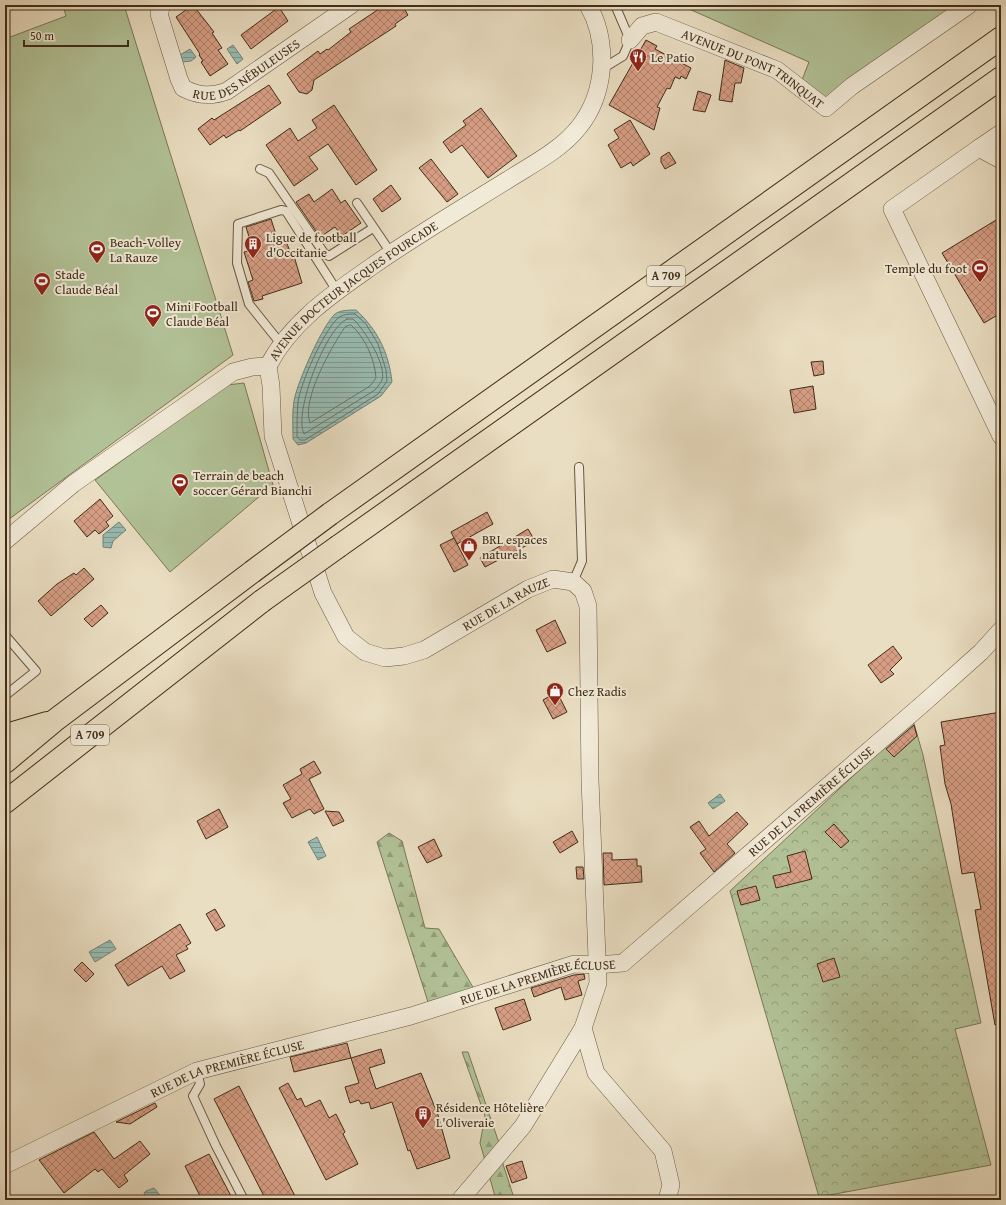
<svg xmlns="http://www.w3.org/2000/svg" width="1006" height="1205" font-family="'Gentium Book Plus',serif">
	<defs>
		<pattern id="forest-firs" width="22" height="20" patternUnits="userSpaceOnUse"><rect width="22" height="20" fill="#b2c297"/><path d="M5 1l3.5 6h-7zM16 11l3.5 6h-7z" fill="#929e7a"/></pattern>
		<pattern id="park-crowns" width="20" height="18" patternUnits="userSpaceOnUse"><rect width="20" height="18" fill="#b2c297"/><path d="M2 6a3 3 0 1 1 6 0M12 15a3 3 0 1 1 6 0" fill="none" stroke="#929e7a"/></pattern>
		<pattern id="water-rules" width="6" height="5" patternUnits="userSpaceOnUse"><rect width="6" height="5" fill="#98bcb4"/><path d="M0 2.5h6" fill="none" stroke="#7e9991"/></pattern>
		<pattern id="building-cross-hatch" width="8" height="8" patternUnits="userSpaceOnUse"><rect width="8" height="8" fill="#d79e85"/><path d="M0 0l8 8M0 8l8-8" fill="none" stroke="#b0816c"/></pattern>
	</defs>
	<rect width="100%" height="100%" fill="#eadec2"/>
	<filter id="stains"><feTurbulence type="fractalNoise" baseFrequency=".005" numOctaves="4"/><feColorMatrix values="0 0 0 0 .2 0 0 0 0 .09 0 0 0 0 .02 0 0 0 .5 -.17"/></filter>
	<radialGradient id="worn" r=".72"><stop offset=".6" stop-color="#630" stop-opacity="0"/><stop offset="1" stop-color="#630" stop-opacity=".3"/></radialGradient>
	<!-- forest -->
	<g fill="url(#forest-firs)" stroke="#7a7757">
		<polygon points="389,833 402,841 425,928 439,929 474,989 428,1002 377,842"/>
		<polygon points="462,1052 468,1052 499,1143 502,1161 514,1198 496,1200 480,1143 485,1116"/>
	</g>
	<!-- park -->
	<polygon fill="url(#park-crowns)" stroke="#7a7757" points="913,720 923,755 981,1023 955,1029 991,1165 819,1197 730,891"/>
	<!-- pitch -->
	<g fill="#b2c297" stroke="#7a7757">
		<polygon points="63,5 124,5 233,355 5,522 5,39 66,16"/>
		<polygon points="680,5 960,5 826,99 802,80 809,62"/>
		<polygon points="244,383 273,485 170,572 95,480 227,385"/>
	</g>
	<!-- water -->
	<g fill="url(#water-rules)" stroke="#758275">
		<polygon points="233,45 243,59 237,64 227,49"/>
		<polygon points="190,49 196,57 191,61 182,62 180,55"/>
		<path d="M 356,310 C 377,329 389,353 392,382 L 381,396 L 306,443 L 298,445 L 293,439 C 293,426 292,413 294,401 C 297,383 322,326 335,314 C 340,310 350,310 356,310 Z"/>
		<polygon points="119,522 126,530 113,541 111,548 103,547 103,535"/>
		<polygon points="720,794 725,801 713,809 708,803"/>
		<polygon points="317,837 326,856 318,860 308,842"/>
		<polygon points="110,940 116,949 95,962 89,952"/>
		<polygon points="154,1188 164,1200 147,1200 144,1193 146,1191"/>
	</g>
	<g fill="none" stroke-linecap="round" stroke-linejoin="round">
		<!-- shore -->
		<g stroke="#6c7466" stroke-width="1">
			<path d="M 355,314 L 366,324 L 378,344 L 386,370 L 387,381 L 378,394 L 329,425 L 305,440 L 300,440 L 297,437 C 297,425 297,414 298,402 C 301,382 323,333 337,319 C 342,314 349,314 355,314 Z"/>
			<path d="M 347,319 L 353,319 C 364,329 387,365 382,380 C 381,383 377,387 375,390 L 304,434 C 293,413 326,327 347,319 Z"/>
			<path d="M 351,325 C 365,337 375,360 376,378 L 370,386 L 310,423 C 301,400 332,346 345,327 Z"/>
		</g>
	</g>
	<!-- building -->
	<g fill="url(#building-cross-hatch)" stroke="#412c17">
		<polygon points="193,5 214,32 212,33 222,48 218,50 228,64 210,76 201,62 203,61 199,55 200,54 176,17"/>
		<polygon points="385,5 402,5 408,15 395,24 396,26 314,80 312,90 307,94 299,92 287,74 318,51 320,54 327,49 328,50 351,32 349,29"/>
		<polygon points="279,7 288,21 251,49 241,35"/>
		<polygon points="646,40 657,46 655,49 691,68 686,79 681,76 680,79 675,77 670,89 667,88 657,107 660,108 654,130 609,105"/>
		<polygon points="725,60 744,68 741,83 735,83 732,102 719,100"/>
		<polygon points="269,85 281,103 240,131 239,130 226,138 224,135 210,145 198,129 212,118 214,120"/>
		<polygon points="698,91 711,95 705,112 693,110"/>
		<polygon points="334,105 377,170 356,185 328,144 309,157 318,169 294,186 266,145 290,128 298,141 317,128 312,120"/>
		<polygon points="481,108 517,156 488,178 462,145 451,153 443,142 466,125 463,121"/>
		<polygon points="630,120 650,154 633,166 631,162 621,168 608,145 619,138 614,130"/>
		<polygon points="669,152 676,163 665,169 661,162 661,157"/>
		<polygon points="431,159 458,194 447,202 419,168"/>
		<polygon points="391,185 401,199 382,212 373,199"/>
		<polygon points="332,189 341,203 345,200 361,223 342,236 335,227 320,237 296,202 309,194 314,202"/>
		<polygon points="1001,217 1001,313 984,323 942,253"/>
		<polygon points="271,219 278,241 285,239 292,256 294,256 302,283 262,296 263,299 254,301 248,282 253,280 244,252 253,250 246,227"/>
		<polygon points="823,361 824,374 814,376 811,362"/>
		<polygon points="813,386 816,409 794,413 790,390"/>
		<polygon points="100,499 113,516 106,522 109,526 99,534 95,530 87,537 74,521"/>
		<polygon points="487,512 493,524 457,544 451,532"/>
		<polygon points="528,529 535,541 485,567 480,558"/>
		<polygon points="454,538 468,565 454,572 440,545"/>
		<polygon points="84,568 94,579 51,616 38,601 57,584 74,573 76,575"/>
		<polygon points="101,605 108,613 92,627 84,619"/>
		<polygon points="555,620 566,643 547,652 536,630"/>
		<polygon points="893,646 902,658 890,670 894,674 881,683 868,665"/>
		<polygon points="557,692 567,712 553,719 543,700"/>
		<polygon points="1001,712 1001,1025 995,1025 975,910 981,909 974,872 962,874 951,804 945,784 940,746 945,745 941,722"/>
		<polygon points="914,725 917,736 894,757 886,749"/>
		<polygon points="314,761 321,773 309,779 324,809 314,814 310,809 292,818 283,803 291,799 283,785 302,774 300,769"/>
		<polygon points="219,809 228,827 206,839 197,821"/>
		<polygon points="325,811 339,812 344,821 333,826"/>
		<polygon points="737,812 748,824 727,844 735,853 714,872 700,853 706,849 690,827 699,821 709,836"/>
		<polygon points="834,824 849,841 841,848 825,832"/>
		<polygon points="572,831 578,842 560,853 553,842"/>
		<polygon points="434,839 442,856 427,863 418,847"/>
		<polygon points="805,851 812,879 776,888 773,876 791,872 787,856"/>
		<polygon points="603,853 612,853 612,860 637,859 637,866 641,866 642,882 604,885"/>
		<polygon points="576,867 583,867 584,879 577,879"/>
		<polygon points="756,886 760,900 741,905 737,891"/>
		<polygon points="215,909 225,926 216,931 206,914"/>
		<polygon points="180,924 191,943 186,946 188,949 176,955 185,971 170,979 162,966 128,986 115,965"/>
		<polygon points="834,958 840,977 823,982 817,964"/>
		<polygon points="82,962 94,974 86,982 74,970"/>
		<polygon points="584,974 585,979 578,981 582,995 565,1000 561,987 534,997 531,988 574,975"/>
		<polygon points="524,999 531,1020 503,1030 495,1008"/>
		<polygon points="347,1043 351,1058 294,1072 290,1057"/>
		<polygon points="381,1049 385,1063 369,1068 376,1089 421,1073 438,1115 450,1158 417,1169 410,1150 408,1151 392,1102 371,1109 369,1102 361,1104 359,1100 350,1103 345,1087 359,1083 351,1058"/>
		<polygon points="288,1083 297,1100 301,1098 305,1107 320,1100 329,1118 336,1114 345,1132 343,1134 358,1164 326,1180 279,1088"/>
		<polygon points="239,1086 297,1200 266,1200 214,1099"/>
		<polygon points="155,1103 157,1107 130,1124 116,1122"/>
		<polygon points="94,1132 114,1159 140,1141 150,1154 124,1175 128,1181 119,1188 102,1169 98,1172 95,1169 64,1193 39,1160"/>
		<polygon points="209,1154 233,1200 202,1200 185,1166"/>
		<polygon points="522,1161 527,1178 512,1183 506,1166"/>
	</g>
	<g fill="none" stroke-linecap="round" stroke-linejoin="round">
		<defs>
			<g id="lane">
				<polyline points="602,69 623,56 630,40 615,5"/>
				<polyline points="260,169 269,173 324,253 329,256 373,228"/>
				<polyline points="357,203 391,253"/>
				<polyline points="281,344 249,304 237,263 238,224 281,210 286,211 337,291"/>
				<polyline points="573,582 582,561 579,467"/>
				<polyline points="5,635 36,671 7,694 5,691"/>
				<polyline points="197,1071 200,1084 193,1096 216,1146 244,1200"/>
			</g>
			<g id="street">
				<path id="s1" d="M 162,5 L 159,14 L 179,79 L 183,88 C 198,96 211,97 227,91 L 351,5"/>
				<path id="s2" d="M 630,40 L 642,26 L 656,22 L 777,70 L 826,108 L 852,86 L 969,5"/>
				<polyline points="1001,133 979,148 1001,160"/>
				<polyline points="979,148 892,209 1001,436"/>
				<path id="s3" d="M 268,366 L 271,386 L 273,436 L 323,593 L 346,637 L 365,652 L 385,658 L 404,656 L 424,650 L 528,589 L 553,579 L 573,582 L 583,591 L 588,606 L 590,780 L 598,983 L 583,1028 L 596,1073 L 663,1151 L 671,1185 L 667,1200"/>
				<path id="s4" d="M 268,366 C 291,322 331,295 371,267 C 415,236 461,209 506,181 C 531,165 561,150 579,127 C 606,93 609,42 588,5"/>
				<polyline points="5,541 73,484 233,372 252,367 268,366"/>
				<path id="s5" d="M 5,1165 L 197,1071 L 411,1016 L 574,964 L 596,965 L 623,963 L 925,702 L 981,652 L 1001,630"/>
				<polyline points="460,1200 523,1126 583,1028"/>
			</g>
			<g id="highway">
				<polyline points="330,514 1001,38"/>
				<polyline points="339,546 1001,78"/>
				<polyline points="5,738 13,733 47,723"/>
				<polyline points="5,762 54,721 252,572"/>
				<polyline points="5,802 262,601"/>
			</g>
		</defs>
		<!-- lane casing -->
		<use href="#lane" stroke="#6b5842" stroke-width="10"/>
		<!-- street casing -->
		<use href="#street" stroke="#6b5842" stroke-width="18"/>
		<!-- highway casing -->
		<use href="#highway" stroke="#412c17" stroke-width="24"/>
		<!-- lane -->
		<use href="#lane" stroke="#f1ead7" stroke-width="8"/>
		<!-- street -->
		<use href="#street" stroke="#f1ead7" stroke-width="17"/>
		<!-- highway -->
		<use href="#highway" stroke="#eadec2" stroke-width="22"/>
		<defs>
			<g id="highway-bridge">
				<polyline points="252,572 330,514"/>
				<polyline points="262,601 339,546"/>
			</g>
		</defs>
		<!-- highway-bridge casing -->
		<use href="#highway-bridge" stroke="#412c17" stroke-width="24" stroke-linecap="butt"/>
		<!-- highway-bridge -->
		<use href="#highway-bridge" stroke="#eadec2" stroke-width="22"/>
	</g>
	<!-- icons -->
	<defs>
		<symbol id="restaurant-pin" viewBox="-11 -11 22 30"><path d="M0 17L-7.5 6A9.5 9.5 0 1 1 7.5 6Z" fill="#8f2418" stroke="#f1ead7"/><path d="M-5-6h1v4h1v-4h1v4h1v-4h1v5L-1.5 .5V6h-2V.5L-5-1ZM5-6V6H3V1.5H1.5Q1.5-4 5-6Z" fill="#fff"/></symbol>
		<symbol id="building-pin" viewBox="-11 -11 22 30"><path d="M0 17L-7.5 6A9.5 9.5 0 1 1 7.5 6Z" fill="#8f2418" stroke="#f1ead7"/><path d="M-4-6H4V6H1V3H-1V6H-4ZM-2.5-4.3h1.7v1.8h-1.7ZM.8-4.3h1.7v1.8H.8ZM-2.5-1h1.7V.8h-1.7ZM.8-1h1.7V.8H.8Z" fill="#fff"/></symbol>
		<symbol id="stadium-pin" viewBox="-11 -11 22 30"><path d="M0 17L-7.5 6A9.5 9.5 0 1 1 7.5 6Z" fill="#8f2418" stroke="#f1ead7"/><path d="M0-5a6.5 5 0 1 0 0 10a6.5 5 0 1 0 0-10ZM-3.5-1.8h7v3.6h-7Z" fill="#fff"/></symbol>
		<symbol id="shop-pin" viewBox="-11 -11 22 30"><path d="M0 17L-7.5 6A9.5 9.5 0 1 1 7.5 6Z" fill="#8f2418" stroke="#f1ead7"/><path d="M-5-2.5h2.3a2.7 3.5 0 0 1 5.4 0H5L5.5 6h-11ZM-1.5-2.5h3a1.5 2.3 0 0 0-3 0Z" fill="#fff"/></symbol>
	</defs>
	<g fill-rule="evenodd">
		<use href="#restaurant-pin" x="628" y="47" width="20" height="27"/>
		<use href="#building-pin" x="243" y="234" width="20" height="27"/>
		<use href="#stadium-pin" x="87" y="239" width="20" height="27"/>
		<use href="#stadium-pin" x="970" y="258" width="20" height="27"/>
		<use href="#stadium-pin" x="32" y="271" width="20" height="27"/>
		<use href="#stadium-pin" x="143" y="303" width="20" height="27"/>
		<use href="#stadium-pin" x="170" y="472" width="20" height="27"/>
		<use href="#shop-pin" x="459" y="536" width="20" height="27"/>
		<use href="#shop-pin" x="545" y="681" width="20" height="27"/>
		<use href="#building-pin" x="413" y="1104" width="20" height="27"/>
	</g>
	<g text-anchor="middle" stroke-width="4" stroke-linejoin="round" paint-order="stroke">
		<!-- shield labels -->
		<g fill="#f1ead7" stroke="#766551" stroke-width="1">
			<rect x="647" y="266" width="38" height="20" rx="3"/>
			<rect x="71" y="725" width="38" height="20" rx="3"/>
		</g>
		<g font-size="12" font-weight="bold" fill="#412c17">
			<text x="666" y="280">A 709</text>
			<text x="90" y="739">A 709</text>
		</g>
		<!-- poi labels -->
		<g font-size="13" fill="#412c17" stroke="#f1ead7" text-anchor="start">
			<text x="651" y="62">Le Patio</text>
			<text x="266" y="242">Ligue de football<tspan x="266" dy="15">d'Occitanie</tspan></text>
			<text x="110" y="247">Beach-Volley<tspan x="110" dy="15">La Rauze</tspan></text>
			<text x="967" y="273" text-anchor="end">Temple du foot</text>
			<text x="55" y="279">Stade<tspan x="55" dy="15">Claude Béal</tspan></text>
			<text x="166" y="311">Mini Football<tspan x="166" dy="15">Claude Béal</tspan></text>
			<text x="193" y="480">Terrain de beach<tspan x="193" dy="15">soccer Gérard Bianchi</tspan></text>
			<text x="482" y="544">BRL espaces<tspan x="482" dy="15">naturels</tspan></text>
			<text x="568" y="696">Chez Radis</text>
			<text x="436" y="1112">Résidence Hôtelière<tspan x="436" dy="15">L'Oliveraie</tspan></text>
		</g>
		<!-- street labels -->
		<g font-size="13" fill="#412c17" stroke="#f1ead7">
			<text dy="5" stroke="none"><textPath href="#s1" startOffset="159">RUE DES NÉBULEUSES</textPath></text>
			<text dy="5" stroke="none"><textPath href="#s2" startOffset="141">AVENUE DU PONT TRINQUAT</textPath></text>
			<text dy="5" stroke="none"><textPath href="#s4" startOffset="115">AVENUE DOCTEUR JACQUES FOURCADE</textPath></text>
			<text dy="5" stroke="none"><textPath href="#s3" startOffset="464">RUE DE LA RAUZE</textPath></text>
			<text dy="5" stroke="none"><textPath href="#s5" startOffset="903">RUE DE LA PREMIÈRE ÉCLUSE</textPath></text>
			<text dy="5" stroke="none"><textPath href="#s5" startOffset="567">RUE DE LA PREMIÈRE ÉCLUSE</textPath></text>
			<text dy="5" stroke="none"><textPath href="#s5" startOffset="243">RUE DE LA PREMIÈRE ÉCLUSE</textPath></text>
		</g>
	</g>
	<!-- margin -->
	<rect width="1006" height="1205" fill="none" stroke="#eadec2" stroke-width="20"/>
	<rect x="6" y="6" width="994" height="1193" fill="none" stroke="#412c17" stroke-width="2"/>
	<rect x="10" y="10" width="986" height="1185" fill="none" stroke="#412c17"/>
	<!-- scale -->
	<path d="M24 40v6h104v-6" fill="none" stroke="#412c17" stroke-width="2"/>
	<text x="30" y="40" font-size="12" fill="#412c17" stroke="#f1ead7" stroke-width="3" paint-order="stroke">50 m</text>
	<rect width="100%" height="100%" filter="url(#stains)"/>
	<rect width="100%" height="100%" fill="url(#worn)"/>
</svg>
